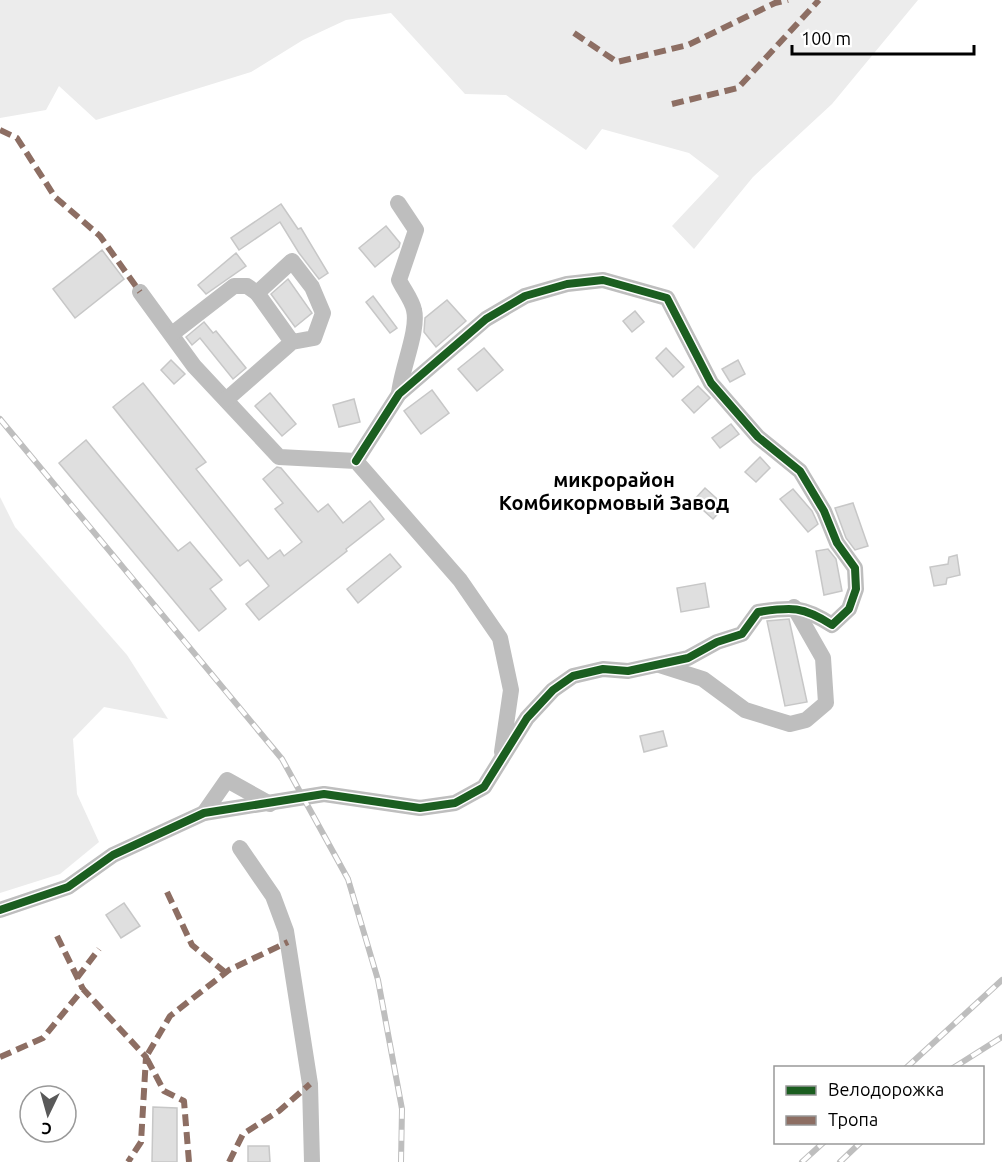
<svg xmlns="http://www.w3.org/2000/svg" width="1002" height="1162" font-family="Ubuntu,sans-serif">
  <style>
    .green { fill: #ececec }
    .building { fill: #dfdfdf; stroke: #c7c7c7; stroke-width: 1.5 }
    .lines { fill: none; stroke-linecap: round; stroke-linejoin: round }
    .minor { stroke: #bebebe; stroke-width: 16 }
    .rail-casing { stroke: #bebebe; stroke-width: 6 }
    .rail { stroke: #fff; stroke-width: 4; stroke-dasharray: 11; stroke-linecap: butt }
    .quiet { stroke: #8d6e63; stroke-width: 6; stroke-dasharray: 12 6; stroke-linecap: butt }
    .cycleway-casing { stroke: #fff; stroke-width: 11 }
    .cycleway { stroke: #1b5e20; stroke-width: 8 }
    .labels { text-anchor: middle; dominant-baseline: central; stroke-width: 4.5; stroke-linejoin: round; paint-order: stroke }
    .neighbourhood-label { font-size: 20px; font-weight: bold; fill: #000; stroke: #fff }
  </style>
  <rect width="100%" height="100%" fill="#fff"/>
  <g class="green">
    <path d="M0,0H918L832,104L753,177L694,249L672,226L719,176L689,153L602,129L586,150L506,95L465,94L391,13L346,20L303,40L251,72L96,120L59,86L46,110L0,118Z"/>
    <path d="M0,497L15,527L127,655L168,719L104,707L73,739L77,794L99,842L60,874L0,893Z"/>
  </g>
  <g class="building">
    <path d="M281,204L298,229L301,228L328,273L319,279L299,253L280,222L239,250L231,238Z"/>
    <path d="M386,226L400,243L399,247L375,267L359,248Z"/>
    <path d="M102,250L124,279L75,318L53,289Z"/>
    <path d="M236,253L246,266L206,294L198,285Z"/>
    <path d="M288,279L312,313L295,327L271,294Z"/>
    <path d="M373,296L397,328L390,333L366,302Z"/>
    <path d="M447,300L466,321L436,347L424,332L425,318Z"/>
    <path d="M635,311L644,322L632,332L623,321Z"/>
    <path d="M204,322L213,333L216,331L246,368L233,379L200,338L192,345L186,337Z"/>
    <path d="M484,348L503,370L477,391L458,369Z"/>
    <path d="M666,348L684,367L673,377L656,358Z"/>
    <path d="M171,360L185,374L174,384L161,370Z"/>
    <path d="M738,360L745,374L730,382L722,369Z"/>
    <path d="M143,383L206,462L196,469L268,559L280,550L284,556L302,542L275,509L283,503L263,479L277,467L281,468L318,512L328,504L343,523L370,501L384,519L346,549L347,551L259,620L246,604L269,586L248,560L240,566L113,407Z"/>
    <path d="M698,386L710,398L694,413L682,400Z"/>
    <path d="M432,390L449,413L421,434L404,411Z"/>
    <path d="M270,393L296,424L282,436L255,406Z"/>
    <path d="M354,399L360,422L339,427L333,405Z"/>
    <path d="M731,424L739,434L720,448L712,438Z"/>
    <path d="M86,440L178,551L190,542L222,580L210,589L226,609L199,631L59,463Z"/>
    <path d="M760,457L770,468L756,482L745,472Z"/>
    <path d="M705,488L725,506L713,519L693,501Z"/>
    <path d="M793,489L812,511L818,524L808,532L780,499Z"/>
    <path d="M853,503L868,546L855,550L846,538L835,508Z"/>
    <path d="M828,549L836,559L842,591L824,595L816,551Z"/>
    <path d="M390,554L401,567L358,603L347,589Z"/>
    <path d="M957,555L960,575L947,578L946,584L934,586L930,567L948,564L949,557Z"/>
    <path d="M705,583L709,607L681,612L677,588Z"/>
    <path d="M789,619L807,702L785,706L767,621Z"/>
    <path d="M663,731L667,746L644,752L640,736Z"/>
    <path d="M124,903L140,926L121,938L106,915Z"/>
    <path d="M153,1107L177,1108V1162H152Z"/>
    <path d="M248,1146H269L270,1162H248Z"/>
  </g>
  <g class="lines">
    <g class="minor">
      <path d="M398,203L416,230L399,280C403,289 412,300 414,310C419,330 401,370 399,394"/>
      <path d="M140,292L194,366L279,457L356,461L460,580L500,638L511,690L502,752"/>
      <path d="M172,334L234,286H247L257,293"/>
      <path d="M227,399L292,342L314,338L323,313L312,287L292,261L257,293L292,342"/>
      <path d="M659,665L703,679L745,710L790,724L806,720L826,703L823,658L794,607"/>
      <path d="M204,813L227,780L270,804"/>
      <path d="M240,848L273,896L286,931L310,1084L312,1162"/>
      <path d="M0,910L68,887L113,855L204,813L324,794L420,808L455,803L484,787L527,718L553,690L573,676L603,669L628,671L688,658L717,642L742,634L758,612C791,607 803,606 832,625L849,609L856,589L855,568L837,543L824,511L800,471L758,437L711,383L667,298L603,280L567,284L525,296L486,319L399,394L356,461"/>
    </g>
    <g class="rail-casing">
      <g id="rail">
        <path d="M0,419L282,759L348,879L378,980L402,1109L401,1162"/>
        <path d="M906,1068L1002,980"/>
        <path d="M953,1068L1002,1037"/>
        <path d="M802,1162L824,1142"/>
        <path d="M840,1162L861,1142"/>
      </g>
    </g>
    <use href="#rail" class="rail"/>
    <g class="quiet">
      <path d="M574,33L617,62L688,45L775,3L788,0"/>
      <path d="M672,104L738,88L819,0"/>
      <path d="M0,130L17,138L55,197L100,236L140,292"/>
      <path d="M167,892L192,945L226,973"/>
      <path d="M57,936L83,989"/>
      <path d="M77,978L99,949"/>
      <path d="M0,1057L43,1038L83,989L146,1057L141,1142L128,1162"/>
      <path d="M189,1162L184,1101L164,1091L146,1057L170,1016L229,970L288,942"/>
      <path d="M229,1162L243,1134L279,1111L310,1084"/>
    </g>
    <g class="cycleway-casing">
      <path id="cycleway" d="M0,910L68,887L113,855L204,813L324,794L420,808L455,803L484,787L527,718L553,690L573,676L603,669L628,671L688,658L717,642L742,634L758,612C791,607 803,606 832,625L849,609L856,589L855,568L837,543L824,511L800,471L758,437L711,383L667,298L603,280L567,284L525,296L486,319L399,394L356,461"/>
    </g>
    <use href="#cycleway" class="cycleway"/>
  </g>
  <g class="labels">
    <g class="neighbourhood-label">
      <text x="614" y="479">микрорайон<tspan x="614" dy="23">Комбикормовый Завод</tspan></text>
    </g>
  </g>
  <rect x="774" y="1066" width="210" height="78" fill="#ffffff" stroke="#999999" stroke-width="1.5"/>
  <rect x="786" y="1086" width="30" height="9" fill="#1b5e20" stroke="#999999" stroke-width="1.5"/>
  <text x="828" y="1096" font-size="18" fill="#000000">Велодорожка</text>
  <rect x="786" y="1116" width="30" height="9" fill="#8d6e63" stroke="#999999" stroke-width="1.5"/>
  <text x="828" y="1126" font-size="18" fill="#000000">Тропа</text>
  <g transform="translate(48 1114) rotate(185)"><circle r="28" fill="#ffffff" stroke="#999999" stroke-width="1.5"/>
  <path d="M0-4.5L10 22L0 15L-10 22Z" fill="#595959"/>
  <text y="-9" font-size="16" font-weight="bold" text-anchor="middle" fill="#000000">С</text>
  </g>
  <path d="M792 45v9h182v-9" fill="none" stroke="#000000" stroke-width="3"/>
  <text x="801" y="45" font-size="18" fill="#000000" stroke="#ffffff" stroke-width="4.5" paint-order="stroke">100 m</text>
</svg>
